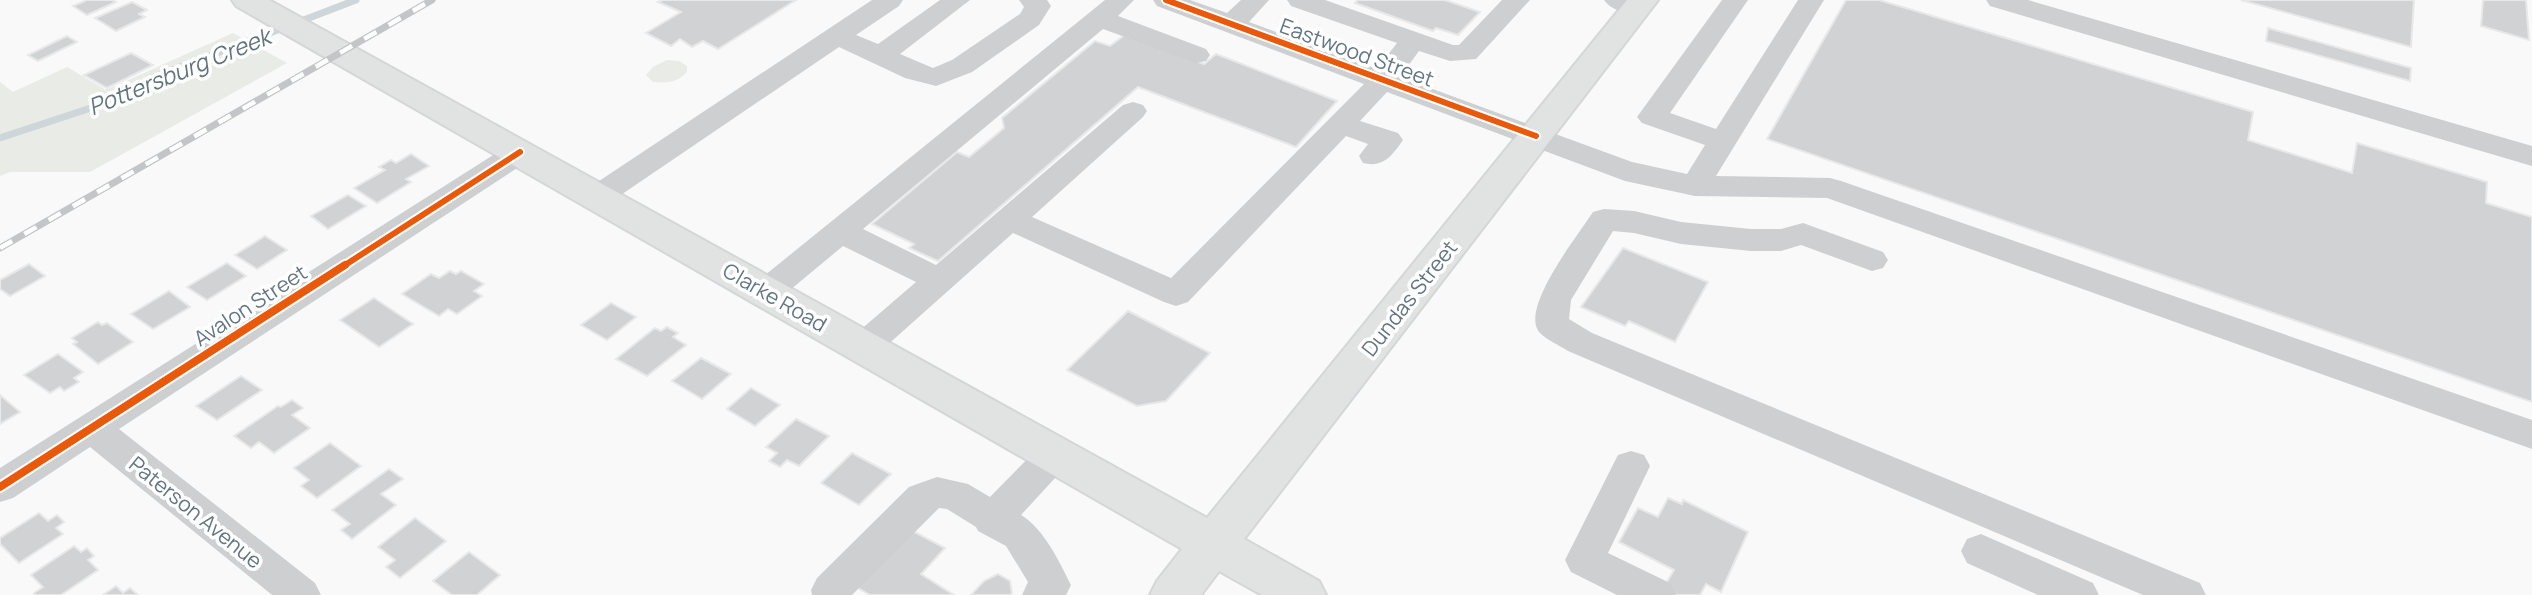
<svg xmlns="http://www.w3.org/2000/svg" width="2532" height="595" font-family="Manrope,sans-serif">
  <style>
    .green { fill: #e8ebe6 }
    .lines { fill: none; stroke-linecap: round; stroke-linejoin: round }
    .stream { stroke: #ced6d9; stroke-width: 7 }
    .building { fill: #d0d2d3; stroke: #e8e8e8; stroke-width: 2 }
    .major-casing { stroke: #d5d6d7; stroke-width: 4 }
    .minor { fill: #cecfd0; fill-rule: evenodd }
    .major { fill: #e1e2e2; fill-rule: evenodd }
    .rail-casing { stroke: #c3c5c6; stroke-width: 7 }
    .rail { stroke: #fff; stroke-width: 4.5; stroke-dasharray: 14; stroke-linecap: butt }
    .cycleway-far1-casing { stroke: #fff; stroke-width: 10 }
    .cycleway-casing { stroke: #fff; stroke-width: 12 }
    .cycleway-far1 { stroke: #e8590c; stroke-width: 6 }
    .cycleway { stroke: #e8590c; stroke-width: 8 }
    .labels { text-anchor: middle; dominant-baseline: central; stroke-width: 7; stroke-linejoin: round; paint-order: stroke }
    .street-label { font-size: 21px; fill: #657683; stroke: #fff }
    .water-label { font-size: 23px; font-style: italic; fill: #60757c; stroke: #fff }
  </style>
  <rect width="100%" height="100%" fill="#f9f9f9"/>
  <g class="green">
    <path d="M233,33L287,63L90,172H10L0,176V82L13,92L67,67L106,90Z"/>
    <path d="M667,60L679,61L687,66V72C677,83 667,83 653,82L646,75L653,67Z"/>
  </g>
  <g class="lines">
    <path class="stream" d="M0,138L112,101L154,77L356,0"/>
  </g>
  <g class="building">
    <path d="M87,0H112L116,2L87,15L73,6Z"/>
    <path d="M663,0H796L718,49L703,41L692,47L680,39L671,46L646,33L681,12L658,2Z"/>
    <path d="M1358,0H1445L1480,12L1458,35L1436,28L1433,31L1355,3Z"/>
    <path d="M1846,0H1879L2253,112L2248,140L2352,173L2357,143L2487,182L2486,203L2532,217V402L1767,139Z"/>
    <path d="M2241,0H2414L2411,47Z"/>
    <path d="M2483,0H2526L2529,40L2481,26Z"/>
    <path d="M132,2L147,10L139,14L145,17L116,31L95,18Z"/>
    <path d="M2268,28L2411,68L2410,81L2266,41Z"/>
    <path d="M1126,34L1204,64L1216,54L1337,101L1296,147L1138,87L938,261L909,248L914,244L872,224L957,152L969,157L1004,128L1002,118L1095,41L1110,46Z"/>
    <path d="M67,36L77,42L38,61L28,55Z"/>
    <path d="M131,53L153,65L107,88L84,75Z"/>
    <path d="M411,154L429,166L406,179L411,182L377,203L354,188L385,170L379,167L391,160L396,163Z"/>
    <path d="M348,195L366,206L328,229L311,216Z"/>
    <path d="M265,236L287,250L257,269L235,255Z"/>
    <path d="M1623,248L1708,282L1675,342L1629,321L1625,326L1581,307Z"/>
    <path d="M227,263L246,276L207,300L187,287Z"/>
    <path d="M29,264L45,276L10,296L0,289V280Z"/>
    <path d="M450,271L456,274L461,271L484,284L474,291L482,296L457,314L448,309L439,316L402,294L431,274L439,278Z"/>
    <path d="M169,291L190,307L153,329L131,314Z"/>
    <path d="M374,298L413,324L379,347L340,320Z"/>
    <path d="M611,303L636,317L607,340L581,325Z"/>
    <path d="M1128,311L1210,353L1166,401L1137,406L1067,370Z"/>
    <path d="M98,322L102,325L107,323L133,342L98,364L73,344L77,342L72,338Z"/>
    <path d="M667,327L678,333L673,337L686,345L647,376L616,359L655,328L661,331Z"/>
    <path d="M58,354L83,372L74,378L79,382L64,391L60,387L50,393L24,375Z"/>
    <path d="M701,358L731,374L702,399L672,381Z"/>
    <path d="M241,376L262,390L217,420L196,406Z"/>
    <path d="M751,388L780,405L755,426L727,409Z"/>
    <path d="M0,395L20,412L0,424Z"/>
    <path d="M292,400L303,408L292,415L310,428L274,453L259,442L251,448L234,436L278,406L281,407Z"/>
    <path d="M796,419L829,436L799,466L787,460L780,467L769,461L777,453L766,447Z"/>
    <path d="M330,443L361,466L317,498L301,486L309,480L294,468Z"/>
    <path d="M852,453L891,474L859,505L821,483Z"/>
    <path d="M389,469L403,479L381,494L396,505L352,539L341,530L350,524L332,510Z"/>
    <path d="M1668,498L1682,504L1683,500L1748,532L1721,592L1706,584L1700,595H1663L1660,594L1674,570L1619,542L1638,508L1658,517Z"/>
    <path d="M39,513L48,521L57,515L64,522L56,528L63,534L19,563L0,544V538Z"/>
    <path d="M415,518L446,541L400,578L386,567L395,560L378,547Z"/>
    <path d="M907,528L945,548L921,574L954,595H870L851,584Z"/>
    <path d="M74,546L81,552L87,548L94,556L88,560L98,570L61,595H35L34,593L43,587L31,575Z"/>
    <path d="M469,552L500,575L477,595H452L433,581Z"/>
    <path d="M998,574L1010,581L1012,593L1010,595H971L984,581Z"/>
    <path d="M116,586L123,593L130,588L138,595H103Z"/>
  </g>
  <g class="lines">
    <g class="major-casing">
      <path id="major" d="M232,0H269L1207,518L1627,0H1658L1244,539L1319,581L1326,595H1262L1219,571L1201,595H1150L1157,581L1182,549L236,6Z"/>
    </g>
    <g class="minor">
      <path d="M872,0H903L899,6L856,35L878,44L940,0H970L900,54L933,68L952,60L1020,14L1024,7L1019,0H1047L1051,6L1039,25L972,72L936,86L905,78L839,47L609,203L598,206L587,203L583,196L587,189Z"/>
      <path d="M1105,0H1134L1118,16L1206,49L1210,55L1206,61L1196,63L1103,29L863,229L936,265L1123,105L1133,102L1143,105L1147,111L1143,117L1032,217L1171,278L1364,84L1157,6L1153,0H1190L1227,13L1241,0H1269L1249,22L1377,69L1397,43L1291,6L1287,0H1325L1453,45H1459L1502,0H1530L1476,59L1450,61L1419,51L1400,77L1632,162L1687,174L1705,145L1642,123L1637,117L1722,0H1748L1670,113L1716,129L1798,0H1824L1716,176L1830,178L1841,181L2532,420V449L1827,198L1695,196L1625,181L1387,92L1360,121L1398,133L1403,140C1392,156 1383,168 1363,163L1359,156L1368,144L1346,136L1188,302L1176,306L1164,302L1013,233L875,356L863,360L851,356L846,347L851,338L916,282L843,246L778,300L766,304L754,300L749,292L754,284Z"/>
      <path d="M1604,0H1642L1650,7L1646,13C1633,16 1612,12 1604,0Z"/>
      <path d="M1986,0H2028L2532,146V166L1990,6Z"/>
      <path d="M520,142L531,145L535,152L531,159L119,429L315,583L321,595H272L90,447L13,498L0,502V468L509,145Z"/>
      <path d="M1604,209L1634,211L1681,222L1751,229H1781L1803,223L1883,252L1888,260L1883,268L1872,271L1801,245L1781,251H1751L1681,244L1634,233L1613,231L1571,300L1569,319L1592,333L2200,583L2206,595H2143L1568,351C1559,345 1547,340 1540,333C1518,310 1579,234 1593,212Z"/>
      <path d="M1054,440L1067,445L1072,455L1067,465L1021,515C1044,529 1059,561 1071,585L1066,595H1022L1028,582L1006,546L978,531L976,527L947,509L939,508L852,595H812L811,590L817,578L909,487L937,477L968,484L990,497L1041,445Z"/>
      <path d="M1631,451L1644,455L1650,466L1608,553L1670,583L1676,595H1617L1571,572L1565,560L1618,455Z"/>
      <path d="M1981,534L2093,583L2099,595H2038L1967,563L1961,551L1967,539Z"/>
    </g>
    <use href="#major" class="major"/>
    <g class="rail-casing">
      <path id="rail" d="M0,248L432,0"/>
    </g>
    <use href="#rail" class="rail"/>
    <g class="cycleway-far1-casing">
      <g id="cycleway-far1">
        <path d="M1166,0L1536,136"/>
        <path d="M342,267L520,152"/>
      </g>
    </g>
    <g class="cycleway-casing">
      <path id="cycleway" d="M0,487L345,265"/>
    </g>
    <use href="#cycleway-far1" class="cycleway-far1"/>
    <use href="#cycleway" class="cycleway"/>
  </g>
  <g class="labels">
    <g class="street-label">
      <text transform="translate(1357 52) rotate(20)">Eastwood Street</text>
      <text transform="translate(775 297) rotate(30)">Clarke Road</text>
      <text transform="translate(1409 298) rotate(-52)">Dundas Street</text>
      <text transform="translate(250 305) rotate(-33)">Avalon Street</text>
      <text transform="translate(196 512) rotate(39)">Paterson Avenue</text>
    </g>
    <g class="water-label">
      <text transform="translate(179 71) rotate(-22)">Pottersburg Creek</text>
    </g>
  </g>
</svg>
